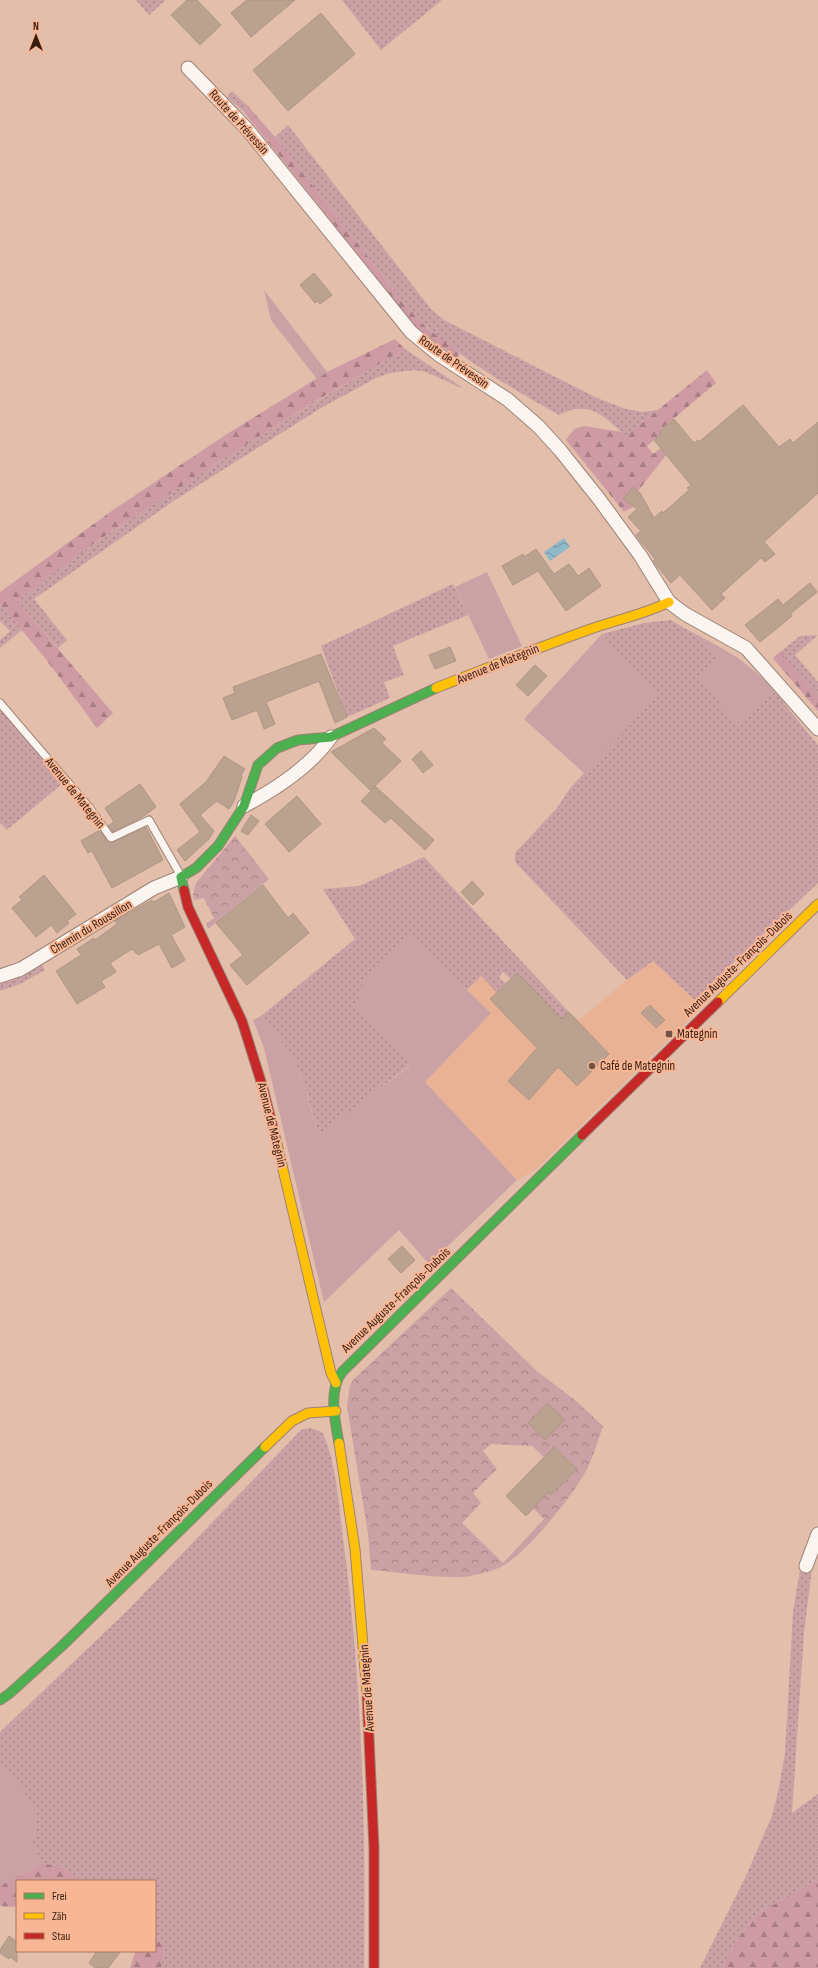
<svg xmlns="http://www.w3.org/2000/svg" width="818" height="1968" font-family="'Sofia Sans Condensed',sans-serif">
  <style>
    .built { fill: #eab295 }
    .grass { fill: url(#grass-dots) }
    .forest { fill: url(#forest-firs) }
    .park { fill: url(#park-crowns); fill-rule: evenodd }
    .garden { fill: #caa2a5 }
    .water { fill: url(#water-waves) }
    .building { fill: #bba290; stroke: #ae9683 }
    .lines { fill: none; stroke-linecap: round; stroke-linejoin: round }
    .lane-casing { stroke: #9e8375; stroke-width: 9 }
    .street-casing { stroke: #9e8375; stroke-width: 15 }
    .fast-casing { stroke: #9e8375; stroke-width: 11 }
    .slow-casing { stroke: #9e8375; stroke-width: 11 }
    .jam-casing { stroke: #9e8375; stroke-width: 11 }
    .lane { stroke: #fbf5f2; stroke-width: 7 }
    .street { stroke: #fbf5f2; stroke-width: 13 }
    .fast { stroke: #4caf50; stroke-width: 9 }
    .slow { stroke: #ffc107; stroke-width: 9 }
    .jam { stroke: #c62828; stroke-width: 9 }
    .poi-dot { fill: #725546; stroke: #f8b695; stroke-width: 1.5 }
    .labels { text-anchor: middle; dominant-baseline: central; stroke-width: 4; stroke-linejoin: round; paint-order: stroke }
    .street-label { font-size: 13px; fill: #361d10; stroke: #f8b695 }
    .poi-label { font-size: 13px; fill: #361d10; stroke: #f8b695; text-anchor: start }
  </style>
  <defs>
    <pattern id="grass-dots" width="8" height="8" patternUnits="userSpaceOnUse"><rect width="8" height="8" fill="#caa2a5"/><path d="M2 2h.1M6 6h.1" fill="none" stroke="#a58385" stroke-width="1.8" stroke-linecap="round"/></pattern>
    <pattern id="forest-firs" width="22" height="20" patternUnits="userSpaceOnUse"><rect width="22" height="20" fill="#ce9ba4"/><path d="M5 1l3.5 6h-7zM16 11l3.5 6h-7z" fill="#a87e84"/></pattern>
    <pattern id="park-crowns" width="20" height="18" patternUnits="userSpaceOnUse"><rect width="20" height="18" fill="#caa2a5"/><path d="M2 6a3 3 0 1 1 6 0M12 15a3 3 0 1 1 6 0" fill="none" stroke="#a58385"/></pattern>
    <pattern id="water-waves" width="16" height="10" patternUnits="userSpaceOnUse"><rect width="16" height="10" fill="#8fb8c9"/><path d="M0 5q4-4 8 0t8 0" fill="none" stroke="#7695a2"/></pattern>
  </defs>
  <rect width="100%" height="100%" fill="#e2beab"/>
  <path class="built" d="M653,961L702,1007L535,1170L517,1180L425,1082L491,1013L467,990L481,976L506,984L517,973L562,1019L569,1012L578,1021L627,980Z"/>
  <g class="grass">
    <path d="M136,0H166L149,15Z"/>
    <path d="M342,0H442L381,50Z"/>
    <path d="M232,91L248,106L244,112L227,97Z"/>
    <path d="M288,125L431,309L444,320L597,398L626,409L642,412L658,410L626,436C604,416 589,399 559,415C507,385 447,352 407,307L275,137Z"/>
    <path d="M405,349L464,389L426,372L414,370L390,373L376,378L321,408L175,500L34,599L67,640L58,648L17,601C43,581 69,560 97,542C197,474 300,410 405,349Z"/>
    <path d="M453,584L468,615L393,646L404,675L384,682L390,698L347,717L321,646Z"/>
    <path d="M0,604L22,630L0,648V640L10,631L0,621Z"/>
    <path d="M671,620L686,629L718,656L736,724L774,691L818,745V883L712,983L714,986L697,1002L653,961L627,980L515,862V853L557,808L570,788L657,696L602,634L644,623Z"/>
    <path d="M818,635L795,655L818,682V711L773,658L800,636Z"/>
    <path d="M0,708L63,783L7,830L0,823Z"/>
    <path d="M424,857L569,1012L562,1019L517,973L511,979L503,972L499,977L506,984L497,993L481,976L467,990L409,937L357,1006L410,1065L319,1135C311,1115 309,1094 301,1075C293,1053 275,1034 261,1016L355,939L323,889L359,886Z"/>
    <path d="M42,965L45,970L20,984L0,991V983C15,980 29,974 42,965Z"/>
    <path d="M310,1428L322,1432C336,1459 339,1507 343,1538C362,1680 366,1825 364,1968H161L164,1950L155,1932V1881H82L65,1868L42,1863L31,1843L35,1835L20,1787L0,1766V1732L127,1611L301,1430Z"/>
    <path d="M801,1564L812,1568L804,1633L792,1813L818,1794V1879L757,1914L738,1938L723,1968H700L745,1878L772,1816L778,1792L785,1753L793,1612Z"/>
  </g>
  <g class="forest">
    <path d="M248,106L275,137L407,307L427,328L460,353L457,358L418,329L403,311L244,112Z"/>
    <path d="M395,339L405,349L321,398L220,461L96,542L17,601L113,713L97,728L45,658L0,604V592L113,510L227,434L327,372Z"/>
    <path d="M707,370L716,383L659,431L661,434L647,446L653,454L665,445L667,454L638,491L633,487L624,499L633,507L624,512L566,440L574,429L585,426L621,432L626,436Z"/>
    <path d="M780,652L818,697V711L773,658Z"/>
    <path d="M42,1863L65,1868L82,1881H17V1907L0,1906V1884H3Z"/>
    <path d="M818,1879V1968H723L738,1938L757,1914Z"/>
    <path d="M155,1932L164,1950L161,1968H130L135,1953L132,1951H155Z"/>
  </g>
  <g class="park">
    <path d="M235,836L269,879L208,929L206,924L214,918L204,898L194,900L193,894L196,883Z"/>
    <path d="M451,1288L538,1372L575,1400L603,1426C598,1440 594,1455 587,1469C575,1493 531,1547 509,1562C498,1570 484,1573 471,1576C445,1580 399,1572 371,1570L368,1534L347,1406L350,1385L354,1379ZM491,1444L532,1446L544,1457L576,1469L551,1495L549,1492L533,1508L544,1519L503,1563L462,1523L481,1503L473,1493L497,1469L483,1451Z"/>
  </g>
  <g class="garden">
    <path d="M264,290L327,372L317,379L271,320Z"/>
    <path d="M487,572L522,646L489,659L455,587Z"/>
    <path d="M686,629C720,647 750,661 774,691L736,724L698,676L717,656Z"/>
    <path d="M602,634L657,696L585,774L524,719Z"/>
    <path d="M410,936L491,1013L425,1082L517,1180L429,1264L399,1230L324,1302L264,1048L253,1020L261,1016C275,1034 293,1053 301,1075C309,1094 310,1116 319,1134L410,1066L357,1006C360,975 385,954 410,936Z"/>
    <path d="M0,1766C21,1788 49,1810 31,1843L42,1863L3,1884H0Z"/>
  </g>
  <path class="water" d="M564,538L570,547L550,561L544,552Z"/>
  <g class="building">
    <path d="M187,0H197L221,25L200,45L171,15Z"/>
    <path d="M247,0H295L251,37L231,13Z"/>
    <path d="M321,13L355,54L288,111L253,70Z"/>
    <path d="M314,273L332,295L320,304L318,301L315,303L300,285Z"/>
    <path d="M743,405L779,447L790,439L793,443L818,422V493L764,542L775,554L765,562L761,558L721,594L725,598L712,610L680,575L671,583L653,561L655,559L636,535L641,531L628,517L637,509L623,499L633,487L640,493L654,518L662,511L663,513L689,490L687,488L691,485L654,440L661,434L659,432L674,419L694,443L698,440L699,442Z"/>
    <path d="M536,549L554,574L569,564L578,576L589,568L601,586L566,611L538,571L513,585L502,566L523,554L524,557Z"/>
    <path d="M810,583L817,592L790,614L792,616L760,642L745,625L778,599L783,605Z"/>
    <path d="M450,647L456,661L435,669L429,655Z"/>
    <path d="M321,654L347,717L335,723L319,681L266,702L275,724L264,729L257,710L232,720L223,698L235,693L233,687Z"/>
    <path d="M535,665L547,676L528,696L516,685Z"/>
    <path d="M374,728L386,739L382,743L401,761L375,786L434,840L425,850L391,818L385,823L361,801L375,787L370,790L331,752Z"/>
    <path d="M421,751L433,765L423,773L412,759Z"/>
    <path d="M224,756L245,769L241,775L242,777L234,801L229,809L217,801L200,815L214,831L209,839L185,861L177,850L200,832L180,804L206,782Z"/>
    <path d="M140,784L156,807L141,818L113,832L108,826L114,822L105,808Z"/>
    <path d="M297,796L321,824L289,852L265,824Z"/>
    <path d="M251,815L259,821L248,835L241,831Z"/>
    <path d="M146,827L163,860L112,888L92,851L88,853L81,841L100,830L107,841L111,843Z"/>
    <path d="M44,875L76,914L67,921L69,923L57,933L51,925L36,937L12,908L22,900L19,897Z"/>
    <path d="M472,881L484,894L473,905L461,892Z"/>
    <path d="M263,885L288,918L293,913L309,933L247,985L230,965L243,955L216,923Z"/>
    <path d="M169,893L185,927L171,935L185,960L172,968L159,944L138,955L132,949L110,963L116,972L101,981L105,987L77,1004L56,971L81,955L77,949L94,938L95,940L117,924L115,921L152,900L154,902Z"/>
    <path d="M517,973L562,1019L569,1012L609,1054L577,1086L558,1067L529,1100L508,1081L537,1048L490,999Z"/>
    <path d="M650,1005L665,1020L656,1028L641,1013Z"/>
    <path d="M402,1246L415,1260L401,1273L388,1259Z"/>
    <path d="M547,1403L565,1420L545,1440L528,1423Z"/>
    <path d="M554,1447L577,1469L551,1495L549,1492L526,1516L506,1496Z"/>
    <path d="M9,1936L17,1942V1962L10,1957L9,1959L0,1953V1950Z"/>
    <path d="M97,1951H121L108,1968H95L89,1963Z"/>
  </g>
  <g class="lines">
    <g class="lane-casing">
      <path id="lane" d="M0,703L89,807L111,838L149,820L181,876"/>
    </g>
    <g class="street-casing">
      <g id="street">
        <path d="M188,68L247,129L411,332L439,355L507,399L538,426L560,450L599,499L640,555L669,602L685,614L746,648L818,729"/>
        <path d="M244,806C276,789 310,767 331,737"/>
        <path d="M0,976L21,969L154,888L181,877"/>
        <path d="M806,1566L818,1534"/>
      </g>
    </g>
    <g class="fast-casing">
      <g id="fast">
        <path d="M184,890L181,877L196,868L218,846L244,806L258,765L277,748L298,740L331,737L436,688"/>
        <path d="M339,1443C335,1421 328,1391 342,1372L582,1135"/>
        <path d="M0,1700L9,1694L62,1646L265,1447"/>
      </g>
    </g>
    <g class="slow-casing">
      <g id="slow">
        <path d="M436,688C487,668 537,648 588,630C615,620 643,615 669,602"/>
        <path d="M718,1002L818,904"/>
        <path d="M276,1140L331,1373L336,1383"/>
        <path d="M339,1443L355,1549L367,1694"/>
        <path d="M265,1447L292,1421L308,1413L336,1411"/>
      </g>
    </g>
    <g class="jam-casing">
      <g id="jam">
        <path d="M184,890L188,907L242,1021L263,1088L276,1140"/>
        <path d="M582,1135L718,1002"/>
        <path d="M367,1694L374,1848V1968"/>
      </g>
    </g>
    <use href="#lane" class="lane"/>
    <use href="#street" class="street"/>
    <use href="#fast" class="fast"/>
    <use href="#slow" class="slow"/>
    <use href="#jam" class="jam"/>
  </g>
  <g class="poi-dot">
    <rect x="665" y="1030" width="8" height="8" rx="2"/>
    <circle cx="592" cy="1066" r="4"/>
  </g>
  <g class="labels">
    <g class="street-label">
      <text transform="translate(239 122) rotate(48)">Route de Prévessin</text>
      <text transform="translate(454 362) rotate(35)">Route de Prévessin</text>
      <text transform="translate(498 664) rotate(-22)">Avenue de Mategnin</text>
      <text transform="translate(75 793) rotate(51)">Avenue de Mategnin</text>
      <text transform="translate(91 927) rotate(-31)">Chemin du Roussillon</text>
      <text transform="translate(738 964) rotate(-44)">Avenue Auguste-François-Dubois</text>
      <text transform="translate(272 1125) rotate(76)">Avenue de Mategnin</text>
      <text transform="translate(396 1300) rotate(-44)">Avenue Auguste-François-Dubois</text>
      <text transform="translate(159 1533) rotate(-45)">Avenue Auguste-François-Dubois</text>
      <text transform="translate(367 1688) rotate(-94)">Avenue de Mategnin</text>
    </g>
    <g class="poi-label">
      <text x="677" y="1034">Mategnin</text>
      <text x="600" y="1066">Café de Mategnin</text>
    </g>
  </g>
  <rect x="16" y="1880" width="140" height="72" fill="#f8b695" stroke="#aa7960"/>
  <rect x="24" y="1893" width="20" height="6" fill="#4caf50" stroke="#aa7960"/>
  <text x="52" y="1900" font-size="12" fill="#361d10">Frei</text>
  <rect x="24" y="1913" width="20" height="6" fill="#ffc107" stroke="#aa7960"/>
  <text x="52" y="1920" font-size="12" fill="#361d10">Zäh</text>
  <rect x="24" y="1933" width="20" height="6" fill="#c62828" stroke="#aa7960"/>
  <text x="52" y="1940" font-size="12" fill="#361d10">Stau</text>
  <g transform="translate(36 36)" stroke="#f8b695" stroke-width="3" paint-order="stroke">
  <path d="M0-3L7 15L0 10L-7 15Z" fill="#361d10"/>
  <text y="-6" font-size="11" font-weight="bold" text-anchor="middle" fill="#361d10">N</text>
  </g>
</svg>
